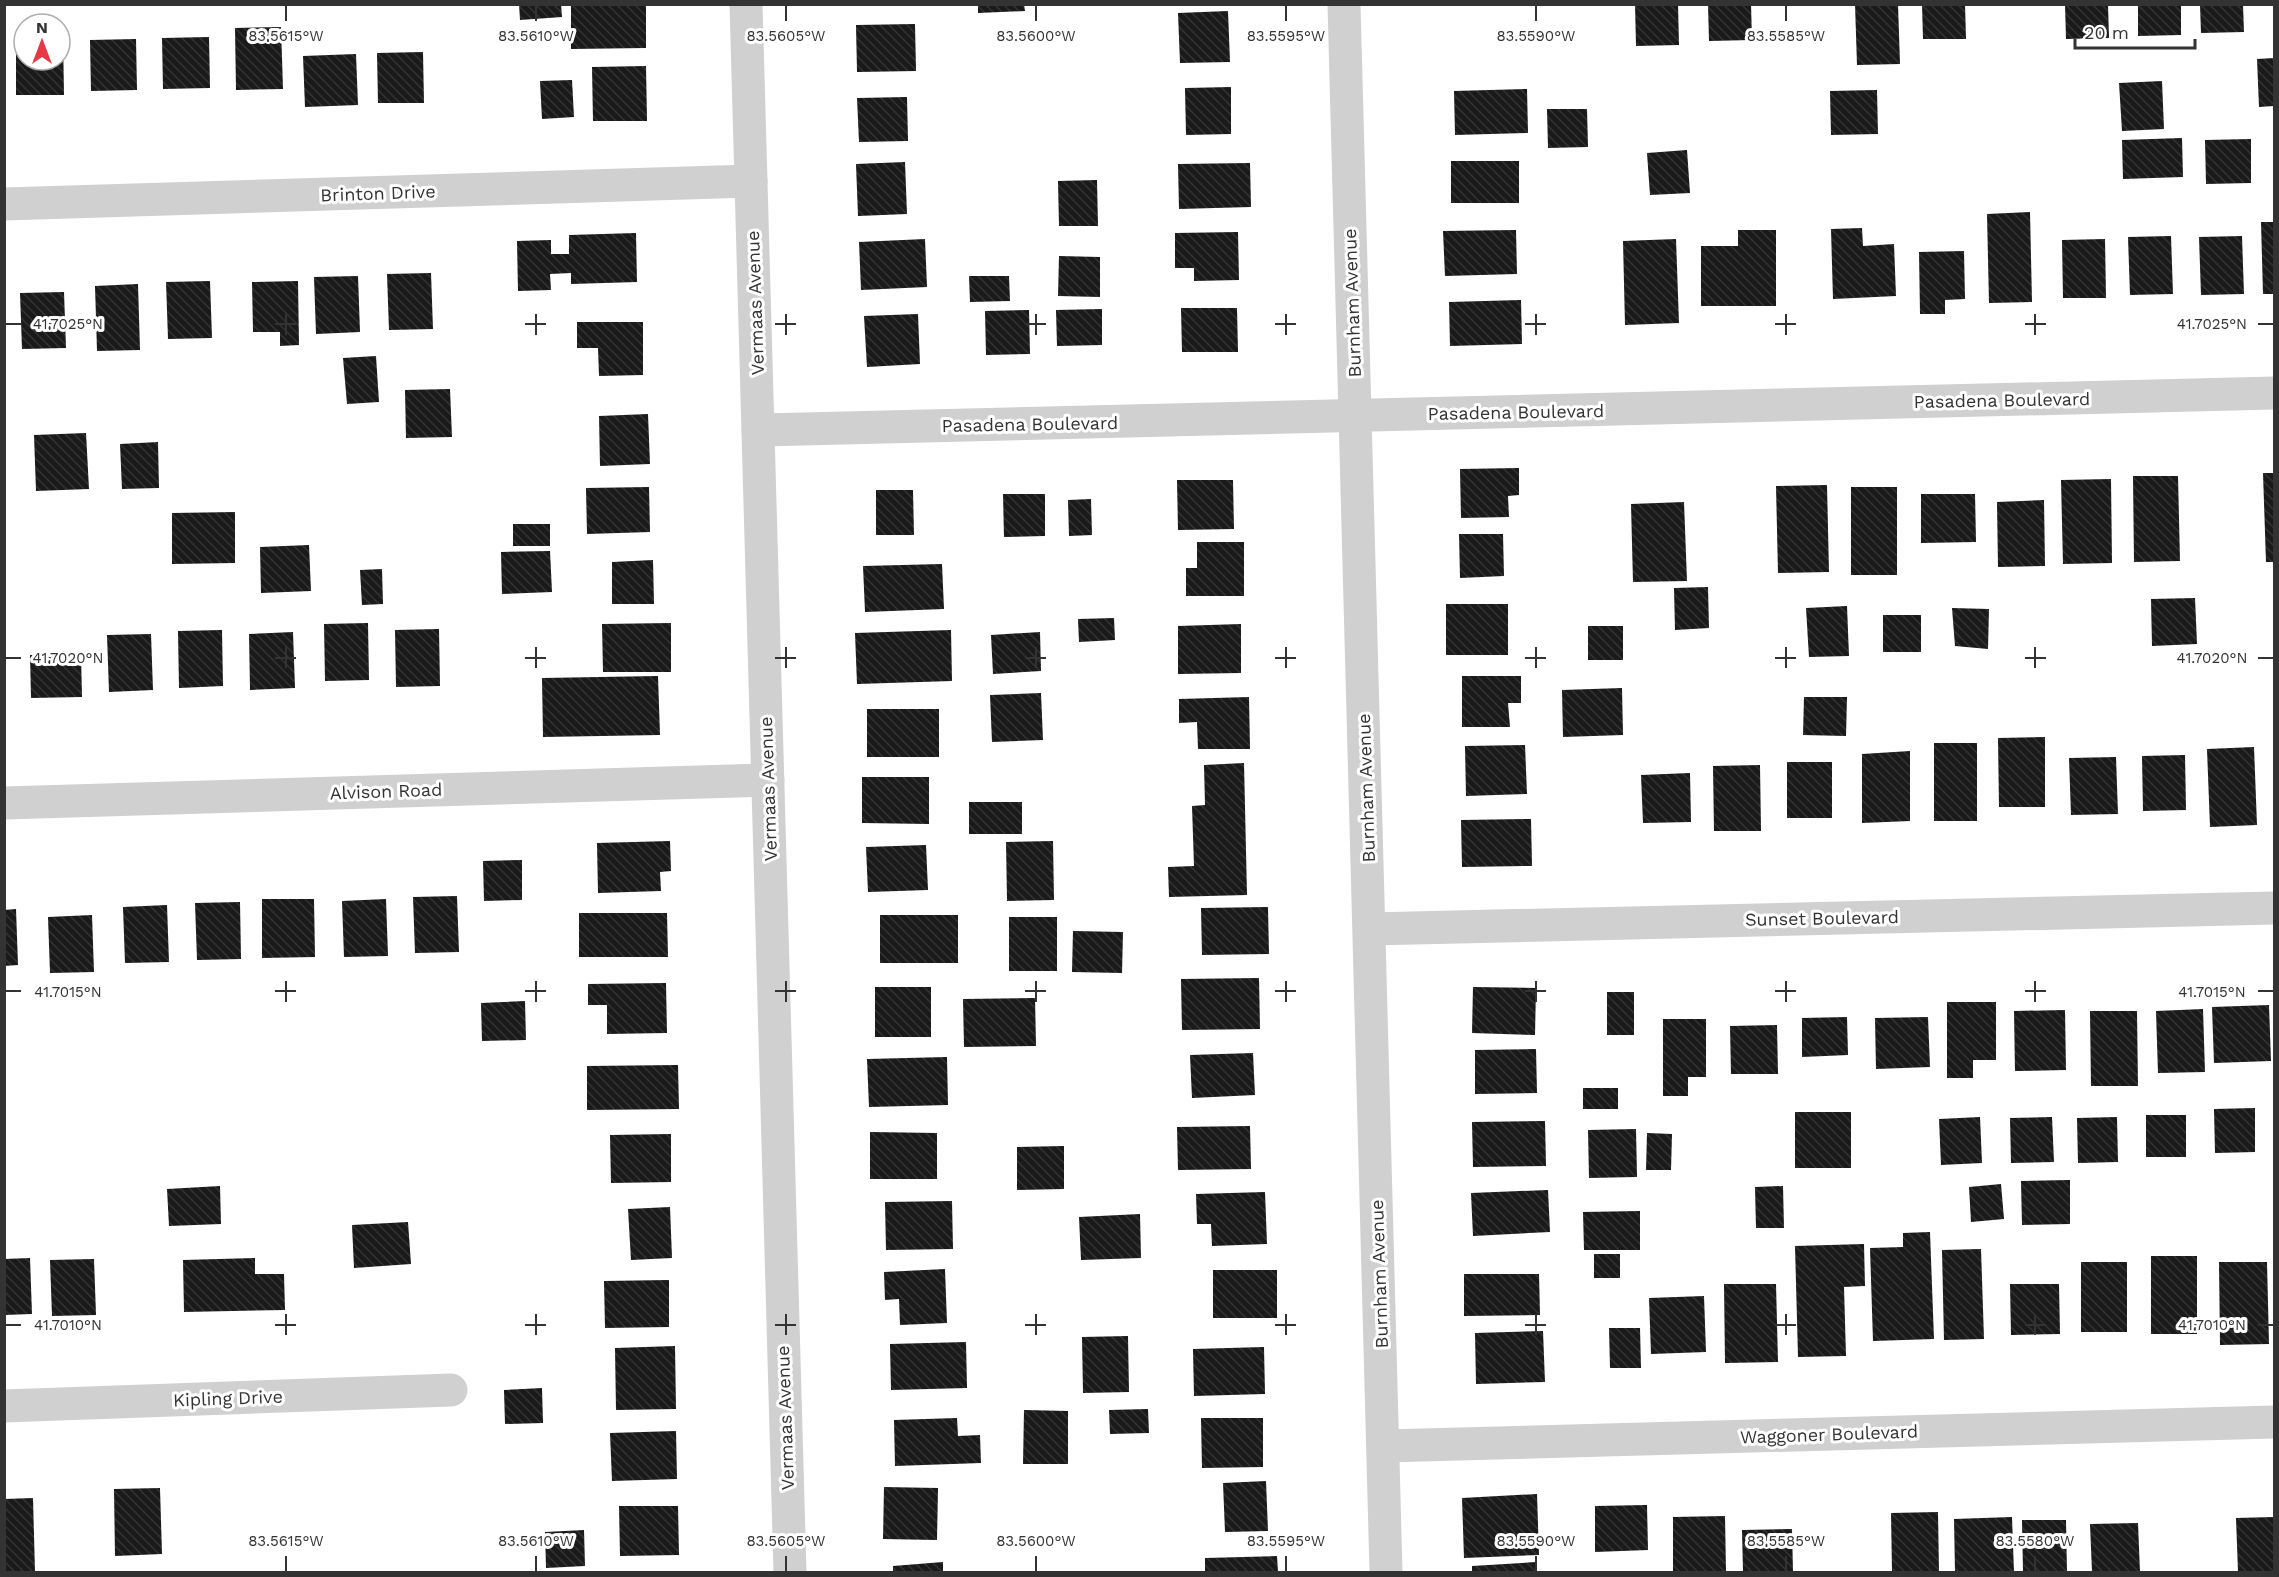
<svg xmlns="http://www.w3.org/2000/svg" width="2279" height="1577" font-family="'Work Sans',sans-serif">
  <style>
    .building { fill: url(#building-back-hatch) }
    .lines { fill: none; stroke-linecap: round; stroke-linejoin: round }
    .street { stroke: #d0d0d0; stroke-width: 33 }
    .ticks { fill: none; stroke: #333; stroke-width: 2 }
    .labels { text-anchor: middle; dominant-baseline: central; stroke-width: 6; stroke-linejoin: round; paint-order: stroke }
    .street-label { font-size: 18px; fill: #333; stroke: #fff }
    .ticks-label { font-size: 15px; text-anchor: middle; fill: #333; stroke: #fff; stroke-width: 6; stroke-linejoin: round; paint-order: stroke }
  </style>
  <defs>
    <pattern id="building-back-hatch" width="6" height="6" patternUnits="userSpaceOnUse" patternTransform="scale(1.5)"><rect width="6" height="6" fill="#1a1a1a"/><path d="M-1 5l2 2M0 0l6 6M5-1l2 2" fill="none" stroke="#333"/></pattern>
  </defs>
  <rect width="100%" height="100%" fill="#fff"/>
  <g class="building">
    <path d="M519,4H561L562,17L520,20Z"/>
    <path d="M646,4V48L571,49V5Z"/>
    <path d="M978,4H1024L1025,11L978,13Z"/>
    <path d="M1635,4H1678L1679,45L1636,46Z"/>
    <path d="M1708,4H1751L1752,40L1709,41Z"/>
    <path d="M1855,4H1898L1900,64L1857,65Z"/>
    <path d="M1922,4H1965L1966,39H1923Z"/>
    <path d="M2065,4H2108L2109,38L2066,39Z"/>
    <path d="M2138,4H2181V35L2138,36Z"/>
    <path d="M2200,5H2243L2244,32L2201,33Z"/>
    <path d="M1228,11L1230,62L1180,63L1178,13Z"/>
    <path d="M915,24L916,71L857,72L856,25Z"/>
    <path d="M281,27L283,89L236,90L235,28Z"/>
    <path d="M60,36H63L64,95H16V37H24V60H60Z"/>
    <path d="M209,37L210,88L163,89L162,38Z"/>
    <path d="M136,39L137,90L91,91L90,40Z"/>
    <path d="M423,52L424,103H378L377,53Z"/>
    <path d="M356,54L358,105L305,107L303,56Z"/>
    <path d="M2274,58V106L2259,107L2257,59Z"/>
    <path d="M646,66L647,121H593L592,67Z"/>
    <path d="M572,80L574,117L542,119L540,81Z"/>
    <path d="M2162,81L2164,129L2122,131L2119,83Z"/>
    <path d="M1231,87V134L1186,135L1185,88Z"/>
    <path d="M1527,89L1528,133L1455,135L1454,91Z"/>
    <path d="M1877,90L1878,134L1831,135L1830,91Z"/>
    <path d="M907,97L908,141L859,142L857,98Z"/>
    <path d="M1547,109H1587L1588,147L1548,148Z"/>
    <path d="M2182,138L2183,177L2123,179L2122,140Z"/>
    <path d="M2251,139V183L2206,184L2205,140Z"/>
    <path d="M1687,150L1690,193L1650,195L1647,153Z"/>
    <rect x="1451" y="161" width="68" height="42"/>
    <path d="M905,162L907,214L858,216L856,164Z"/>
    <path d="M1250,163L1251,207L1179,209L1178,164Z"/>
    <path d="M1097,180L1098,226H1059L1058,181Z"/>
    <path d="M2030,212L2032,302L1989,303L1987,214Z"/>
    <path d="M2261,222H2274V294H2263Z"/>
    <path d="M1862,228L1863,246L1894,244L1896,296L1833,299L1831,229Z"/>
    <path d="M1516,230L1517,274L1445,276L1443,231Z"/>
    <path d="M1738,230H1776V306H1701V246H1738Z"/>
    <path d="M1238,232L1239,280L1194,281V268H1175V233Z"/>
    <path d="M636,233L637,282L571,284V273L550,274L551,290L518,291L517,241L551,240V254H569V235Z"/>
    <path d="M2171,236L2173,294L2130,295L2128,237Z"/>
    <path d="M2242,236L2244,294L2201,295L2199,237Z"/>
    <path d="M925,239L927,287L861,290L859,242Z"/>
    <path d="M1676,239L1679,323L1625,325L1623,241Z"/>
    <path d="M2105,239L2106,298H2063L2062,240Z"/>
    <path d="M1964,251L1965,299L1945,300V314H1920L1919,252Z"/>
    <path d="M1059,256L1100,257V297L1058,296Z"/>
    <path d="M431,273L433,329L389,330L387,274Z"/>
    <path d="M358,276L360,332L316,334L314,277Z"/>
    <path d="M969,276H1009L1010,301L970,302Z"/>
    <path d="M210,281L212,338L168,339L166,282Z"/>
    <path d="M298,281L299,345L280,346V332H253L252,282Z"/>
    <path d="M138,284L140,350L97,351L95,286Z"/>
    <path d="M64,292L66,348L22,349L20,293Z"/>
    <path d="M1521,300L1522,344L1450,346L1449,302Z"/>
    <path d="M1181,308H1237L1238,352H1182Z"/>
    <path d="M1102,309V345L1057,346L1056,310Z"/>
    <path d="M1029,310L1030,354L986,355L985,311Z"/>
    <path d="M918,314L920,364L867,367L864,316Z"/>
    <path d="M577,322H643V375L599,376L598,348H577Z"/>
    <path d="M376,356L379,402L347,404L343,358Z"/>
    <path d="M450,389L452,437L406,438L405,390Z"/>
    <path d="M648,414L650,464L600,466L599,416Z"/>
    <path d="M86,433L89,489L36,491L34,435Z"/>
    <path d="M158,442L159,488L122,489L120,444Z"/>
    <path d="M1519,468V495L1508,496L1509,517L1461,518L1460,469Z"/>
    <path d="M2263,473H2274V562H2266Z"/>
    <path d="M2133,476H2178L2180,561L2134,562Z"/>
    <path d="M2111,479L2112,563L2063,564L2061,480Z"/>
    <path d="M1177,480H1233L1234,529L1178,530Z"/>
    <path d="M1827,485L1829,572L1778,573L1776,486Z"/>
    <path d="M649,487L650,532L587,534L586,488Z"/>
    <rect x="1851" y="487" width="46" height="88"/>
    <path d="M876,490H913L914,535H876Z"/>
    <path d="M1003,494H1045V536L1004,537Z"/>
    <path d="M1921,494H1975L1976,542L1921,543Z"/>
    <path d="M1091,499L1092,535L1069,536L1068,500Z"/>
    <path d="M2044,500L2045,566L1998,567L1997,502Z"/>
    <path d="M1684,502L1687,581L1633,582L1631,504Z"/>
    <path d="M235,512V563L172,564V513Z"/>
    <rect x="513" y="524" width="37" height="22"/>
    <path d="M1459,534H1503L1504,576L1460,578Z"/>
    <path d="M1197,542H1244V596H1186V568H1197Z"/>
    <path d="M309,545L311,591L261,593L260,547Z"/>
    <path d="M550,551L552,592L502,594L501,552Z"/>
    <path d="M653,560L654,604H612V562Z"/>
    <path d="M942,564L944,609L865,612L863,566Z"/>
    <path d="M382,569L383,604L362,605L360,570Z"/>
    <path d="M1708,587L1709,628L1675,630L1674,588Z"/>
    <path d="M2195,598L2197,644L2152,646L2151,599Z"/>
    <rect x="1446" y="604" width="62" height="51"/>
    <path d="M1847,606L1849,656L1809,657L1806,608Z"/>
    <path d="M1952,608L1989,609L1988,649L1955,646Z"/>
    <rect x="1883" y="615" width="38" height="37"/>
    <path d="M1114,618L1115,640L1079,642L1078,619Z"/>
    <path d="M368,623L369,680L325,681L324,624Z"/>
    <path d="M671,623V672H603L602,624Z"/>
    <path d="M1241,624V673L1178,674V626Z"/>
    <rect x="1588" y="626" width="35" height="34"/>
    <path d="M439,629L440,686L396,687L395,630Z"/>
    <path d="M222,630L223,686L179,688L178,631Z"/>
    <path d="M951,630L952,681L857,684L855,633Z"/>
    <path d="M293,632L295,688L250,690L249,634Z"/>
    <path d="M1040,632L1041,671L993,674L991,635Z"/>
    <path d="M151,634L153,690L109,692L107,635Z"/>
    <path d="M81,654L82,697L31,698L30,655Z"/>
    <path d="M658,676L660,735L543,737L542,678Z"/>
    <path d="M1462,676H1521V703H1508L1510,727H1462Z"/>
    <path d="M1622,688L1623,735L1563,737L1562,690Z"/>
    <path d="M1041,693L1043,740L992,742L990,695Z"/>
    <path d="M1249,697L1250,749H1198L1197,722L1179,723V699Z"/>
    <path d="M1804,697H1847L1846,736L1803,735Z"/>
    <rect x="867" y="709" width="72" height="48"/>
    <path d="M2045,737V807H1999L1998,738Z"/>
    <rect x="1934" y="743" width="43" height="78"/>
    <path d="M1525,745L1527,794L1466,796L1465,746Z"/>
    <path d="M2254,747L2257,825L2210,827L2207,749Z"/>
    <path d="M1910,751V821L1862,823V754Z"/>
    <path d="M2185,755L2186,810L2143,811L2142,756Z"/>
    <path d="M2116,757L2118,814L2071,815L2069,758Z"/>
    <rect x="1787" y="762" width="45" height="56"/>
    <path d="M1244,763L1247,895L1169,897L1168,867L1194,866L1192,806L1205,805L1204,765Z"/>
    <path d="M1760,765L1761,831H1714L1713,766Z"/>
    <path d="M1690,773L1691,822L1643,823L1641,775Z"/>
    <path d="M862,777H929V824L862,823Z"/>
    <rect x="969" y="802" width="53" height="32"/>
    <path d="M1531,819L1532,866L1462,867L1461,820Z"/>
    <path d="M670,841L671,871L660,872L661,891L598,893L597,843Z"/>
    <path d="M1053,841L1054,900L1007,901L1006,842Z"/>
    <path d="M926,845L928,890L868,892L866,847Z"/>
    <path d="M522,860V900L484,901L483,861Z"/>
    <path d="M457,896L459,952L415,953L413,897Z"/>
    <path d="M262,899H314L315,957L262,958Z"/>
    <path d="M386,899L388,956L344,957L342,901Z"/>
    <path d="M240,902L241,959L197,960L195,903Z"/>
    <path d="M167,905L169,962L125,963L123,907Z"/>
    <path d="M1268,907L1269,954L1202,955L1201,908Z"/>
    <path d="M16,909L18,965L4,966V910Z"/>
    <path d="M579,913H667L668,957H579Z"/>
    <path d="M92,915L94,972L50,973L48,917Z"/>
    <rect x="880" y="915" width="78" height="48"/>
    <rect x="1009" y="917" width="48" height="54"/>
    <path d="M1073,931L1123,932L1122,973L1072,972Z"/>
    <path d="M1259,978L1260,1029L1182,1030L1181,979Z"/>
    <path d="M666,983L667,1033L607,1034V1005H588V984Z"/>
    <rect x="875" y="987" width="56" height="50"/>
    <path d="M1473,987L1536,988L1535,1035L1472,1033Z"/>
    <rect x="1607" y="992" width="27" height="43"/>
    <path d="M1035,998L1036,1046L964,1047L963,999Z"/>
    <path d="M525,1001L526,1040L482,1041L481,1003Z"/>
    <path d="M1947,1002H1996V1060H1973V1078H1947Z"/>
    <path d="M2269,1005L2271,1061L2214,1063L2212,1007Z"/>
    <path d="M2203,1009L2205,1072L2158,1073L2156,1011Z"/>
    <path d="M2065,1010L2066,1070L2015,1071L2014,1011Z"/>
    <path d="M2090,1011H2137L2138,1086H2091Z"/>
    <path d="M1847,1017L1848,1055L1802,1057V1018Z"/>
    <path d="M1928,1017L1930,1067L1876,1069L1875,1018Z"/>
    <path d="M1663,1019H1706V1077H1688V1096H1663Z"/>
    <path d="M1777,1025L1778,1074H1731L1730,1026Z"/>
    <path d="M1536,1049L1537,1093L1475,1094V1050Z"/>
    <path d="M1253,1053L1255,1095L1192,1098L1190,1055Z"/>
    <path d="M947,1057L948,1105L869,1107L867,1059Z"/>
    <path d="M678,1065L679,1109L587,1110V1066Z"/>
    <rect x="1583" y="1088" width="35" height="21"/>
    <path d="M2255,1108V1152L2215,1153L2214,1109Z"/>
    <rect x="1795" y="1112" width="56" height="56"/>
    <rect x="2146" y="1115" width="40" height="42"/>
    <path d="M1980,1117L1982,1163L1941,1165L1939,1119Z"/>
    <path d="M2052,1117L2054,1162L2011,1163L2010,1118Z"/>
    <path d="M2117,1117L2118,1162L2078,1163L2077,1118Z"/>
    <path d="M1545,1121L1546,1166L1473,1167L1472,1122Z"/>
    <path d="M1250,1126L1251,1169L1178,1170L1177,1127Z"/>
    <path d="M1636,1129L1637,1177L1589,1178L1588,1130Z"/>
    <path d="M870,1132L937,1133V1179H870Z"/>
    <path d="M1647,1133L1672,1134L1671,1170H1646Z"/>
    <path d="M671,1134V1182L611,1183L610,1135Z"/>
    <path d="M1064,1146V1189L1017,1190V1147Z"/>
    <path d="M2070,1180V1224L2022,1225L2021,1181Z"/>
    <path d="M2001,1184L2004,1219L1971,1222L1969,1187Z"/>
    <path d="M220,1186L221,1224L169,1226L167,1189Z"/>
    <path d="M1783,1186L1784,1228H1756L1755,1187Z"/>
    <path d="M1548,1190L1550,1232L1473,1236L1471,1193Z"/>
    <path d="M1265,1192L1267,1244L1212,1246L1211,1224H1197L1196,1194Z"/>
    <path d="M952,1201L953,1249L886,1250L885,1202Z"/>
    <path d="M670,1207L672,1258L631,1260L628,1209Z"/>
    <path d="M1640,1211V1250H1584L1583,1212Z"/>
    <path d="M1140,1214L1141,1258L1081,1260L1079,1217Z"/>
    <path d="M408,1222L411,1264L354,1268L352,1225Z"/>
    <path d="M1930,1232L1934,1339L1873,1341L1870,1248L1903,1247V1233Z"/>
    <path d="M1864,1244L1865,1286L1844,1287L1846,1356L1798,1357L1795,1246Z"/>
    <path d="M1981,1249L1984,1339L1944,1340L1942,1250Z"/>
    <rect x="1594" y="1254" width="26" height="24"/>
    <rect x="2151" y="1256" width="46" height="78"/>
    <path d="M30,1258L32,1314L4,1315V1259Z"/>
    <path d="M255,1258V1274H284L285,1310L184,1312L183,1260Z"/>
    <path d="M94,1259L96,1315L52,1316L50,1260Z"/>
    <rect x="2081" y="1262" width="46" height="70"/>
    <path d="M2219,1262H2267L2269,1344L2220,1345Z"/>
    <path d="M945,1269L947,1323L900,1325L899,1299L885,1300L884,1272Z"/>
    <rect x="1213" y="1270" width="64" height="48"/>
    <path d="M1464,1274H1539L1540,1315L1464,1316Z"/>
    <path d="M669,1280V1327L605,1328L604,1281Z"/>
    <path d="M1724,1284H1776L1778,1362L1725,1363Z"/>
    <path d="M2010,1284H2059L2060,1334L2011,1335Z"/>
    <path d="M1704,1296L1706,1352L1651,1354L1649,1298Z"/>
    <path d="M1609,1328H1640L1641,1368H1610Z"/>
    <path d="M1543,1331L1545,1382L1476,1384L1475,1333Z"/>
    <path d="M1128,1336L1129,1392L1083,1393L1082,1337Z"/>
    <path d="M966,1342L967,1388L891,1390L890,1344Z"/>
    <path d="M675,1346L676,1409L616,1410L615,1348Z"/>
    <path d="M1264,1347L1265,1394L1194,1396L1193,1349Z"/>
    <path d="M542,1388L543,1423L505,1424L504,1390Z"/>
    <path d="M1148,1409L1149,1433L1110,1434L1109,1410Z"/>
    <path d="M1024,1410L1068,1411V1464H1023Z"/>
    <path d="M957,1418L958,1436L980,1435L981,1463L895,1466L894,1420Z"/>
    <path d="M1201,1418H1263V1467L1202,1468Z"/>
    <path d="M676,1431L677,1479L612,1481L610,1433Z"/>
    <path d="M1266,1481L1268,1531L1225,1532L1223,1483Z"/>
    <path d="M884,1487L938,1488L937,1540L883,1539Z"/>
    <path d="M160,1488L162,1554L115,1556L114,1489Z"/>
    <path d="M1537,1494L1539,1555L1464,1558L1462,1498Z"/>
    <path d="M33,1498L35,1572H4V1499Z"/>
    <path d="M1647,1505L1648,1550L1595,1552V1506Z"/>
    <path d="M619,1506H678L679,1555L620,1556Z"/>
    <path d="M1938,1512L1939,1572H1892L1891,1513Z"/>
    <path d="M1725,1516L1726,1572H1673V1517Z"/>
    <path d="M2012,1517L2014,1572H1955L1954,1519Z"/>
    <path d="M2274,1517V1572H2238L2236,1518Z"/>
    <path d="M2022,1520H2066L2067,1572H2023Z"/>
    <path d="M2138,1523L2140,1572H2092L2090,1524Z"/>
    <path d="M1792,1529L1793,1572H1743L1742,1530Z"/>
    <path d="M584,1530L585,1566L546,1568L545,1532Z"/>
    <path d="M1277,1556L1278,1572H1205V1558Z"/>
    <path d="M943,1562V1572H893V1566Z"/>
    <path d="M1536,1562V1572H1472V1566Z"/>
  </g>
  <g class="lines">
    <g class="street">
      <path d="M746,4L790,1572"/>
      <path d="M1344,4L1386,1572"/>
      <path d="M4,204L751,181"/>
      <path d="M758,430L2274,393"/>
      <path d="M4,803L768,780"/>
      <path d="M1370,929L2274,908"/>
      <path d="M4,1406L451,1390"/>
      <path d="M1384,1446L2274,1422"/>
    </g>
  </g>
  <path class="ticks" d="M286,6V21M536,6V21M786,6V21M1036,6V21M1286,6V21M1536,6V21M1786,6V21M286,314V335M536,314V335M786,314V335M1036,314V335M1286,314V335M1536,314V335M1786,314V335M2035,314V335M6,324H21M275,324H296M525,324H546M775,324H796M1025,324H1046M1275,324H1296M1525,324H1546M1775,324H1796M2025,324H2046M2258,324H2273M286,647V668M536,647V668M786,647V668M1036,647V668M1286,647V668M1536,647V668M1786,647V668M2035,647V668M6,658H21M275,658H296M525,658H546M775,658H796M1025,658H1046M1275,658H1296M1525,658H1546M1775,658H1796M2025,658H2046M2258,658H2273M286,981V1002M536,981V1002M786,981V1002M1036,981V1002M1286,981V1002M1536,981V1002M1786,981V1002M2035,981V1002M6,991H21M275,991H296M525,991H546M775,991H796M1025,991H1046M1275,991H1296M1525,991H1546M1775,991H1796M2025,991H2046M2258,991H2273M286,1314V1335M536,1314V1335M786,1314V1335M1036,1314V1335M1286,1314V1335M1536,1314V1335M1786,1314V1335M2035,1314V1335M6,1325H21M275,1325H296M525,1325H546M775,1325H796M1025,1325H1046M1275,1325H1296M1525,1325H1546M1775,1325H1796M2025,1325H2046M2258,1325H2273M286,1556V1571M536,1556V1571M786,1556V1571M1036,1556V1571M1286,1556V1571M1536,1556V1571M1786,1556V1571M2035,1556V1571"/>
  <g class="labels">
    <g class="street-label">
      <text transform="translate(378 193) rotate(-2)">Brinton Drive</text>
      <text transform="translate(755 303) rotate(-92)">Vermaas Avenue</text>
      <text transform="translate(1352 303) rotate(-92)">Burnham Avenue</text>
      <text transform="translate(2002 400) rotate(-1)">Pasadena Boulevard</text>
      <text transform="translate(1516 412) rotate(-1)">Pasadena Boulevard</text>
      <text transform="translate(1030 424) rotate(-1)">Pasadena Boulevard</text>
      <text transform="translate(1366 788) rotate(-92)">Burnham Avenue</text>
      <text transform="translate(768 789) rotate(-92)">Vermaas Avenue</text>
      <text transform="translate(386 791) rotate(-2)">Alvison Road</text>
      <text transform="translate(1822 918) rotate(-1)">Sunset Boulevard</text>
      <text transform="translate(1379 1274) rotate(-92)">Burnham Avenue</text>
      <text transform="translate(228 1398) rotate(-2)">Kipling Drive</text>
      <text transform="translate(785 1418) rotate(-92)">Vermaas Avenue</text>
      <text transform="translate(1829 1434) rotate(-2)">Waggoner Boulevard</text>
    </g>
  </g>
  <g class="ticks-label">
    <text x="286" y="41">83.5615°W</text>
    <text x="536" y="41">83.5610°W</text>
    <text x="786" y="41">83.5605°W</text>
    <text x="1036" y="41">83.5600°W</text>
    <text x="1286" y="41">83.5595°W</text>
    <text x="1536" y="41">83.5590°W</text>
    <text x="1786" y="41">83.5585°W</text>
    <text x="68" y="329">41.7025°N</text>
    <text x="2212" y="329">41.7025°N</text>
    <text x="68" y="663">41.7020°N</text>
    <text x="2212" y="663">41.7020°N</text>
    <text x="68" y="997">41.7015°N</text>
    <text x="2212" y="997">41.7015°N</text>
    <text x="68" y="1330">41.7010°N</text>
    <text x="2212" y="1330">41.7010°N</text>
    <text x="286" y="1546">83.5615°W</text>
    <text x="536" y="1546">83.5610°W</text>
    <text x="786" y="1546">83.5605°W</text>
    <text x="1036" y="1546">83.5600°W</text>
    <text x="1286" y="1546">83.5595°W</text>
    <text x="1536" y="1546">83.5590°W</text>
    <text x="1786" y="1546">83.5585°W</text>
    <text x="2035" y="1546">83.5580°W</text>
  </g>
  <rect width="2279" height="1577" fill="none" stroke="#333333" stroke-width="12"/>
  <g transform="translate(42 42)"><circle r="28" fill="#ffffff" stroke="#adadad" stroke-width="1.5"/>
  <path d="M0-4.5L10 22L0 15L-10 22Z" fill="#e63946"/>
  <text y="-9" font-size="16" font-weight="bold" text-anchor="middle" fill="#333333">N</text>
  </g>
  <path d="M2075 39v9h120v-9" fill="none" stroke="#333333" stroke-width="3"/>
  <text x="2084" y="39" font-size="18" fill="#333333" stroke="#ffffff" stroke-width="4.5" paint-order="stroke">20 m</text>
</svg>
